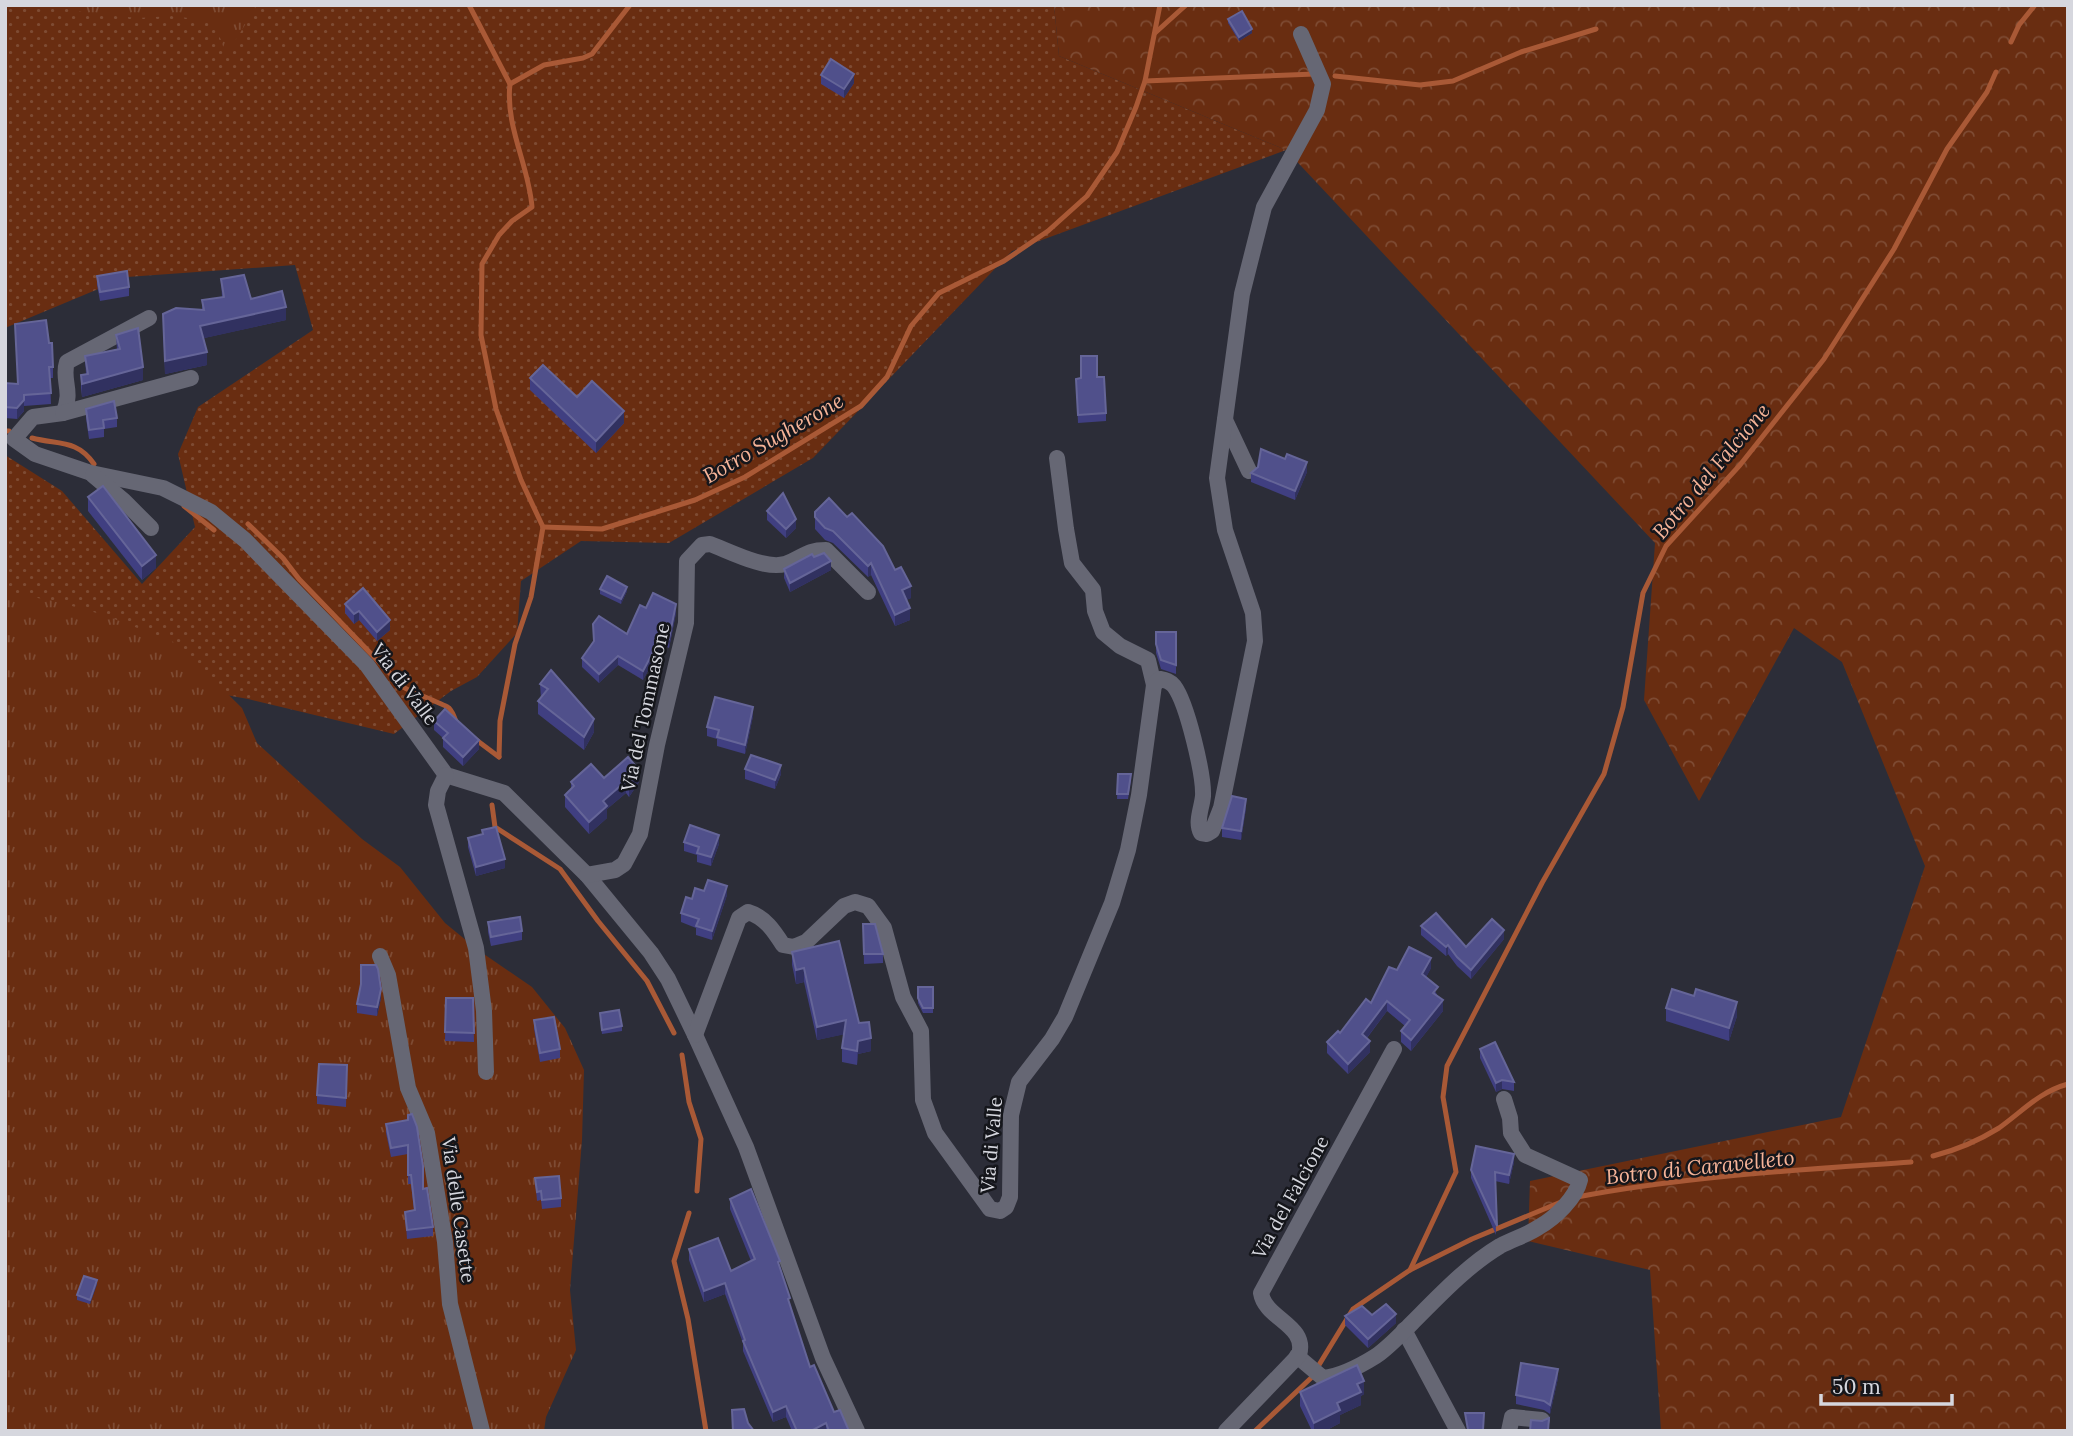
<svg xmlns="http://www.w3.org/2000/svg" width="2073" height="1436" font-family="Lora,serif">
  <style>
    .grass { fill: url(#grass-dots) }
    .forest { fill: url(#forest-crowns) }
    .park { fill: url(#park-tufts) }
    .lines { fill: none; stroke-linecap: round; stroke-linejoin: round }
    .stream { stroke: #a95936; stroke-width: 5 }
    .street { stroke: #666774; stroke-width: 16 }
    .wall { fill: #403f81 }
    .shaded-wall { fill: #313160 }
    .building { fill: #50508b; stroke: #656598; stroke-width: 2 }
    .labels { text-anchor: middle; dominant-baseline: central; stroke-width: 5; stroke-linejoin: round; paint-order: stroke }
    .street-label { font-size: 19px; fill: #d6d7de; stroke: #15161b }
    .water-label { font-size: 21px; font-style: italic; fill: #f7b498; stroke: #15161b }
  </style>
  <defs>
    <pattern id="grass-dots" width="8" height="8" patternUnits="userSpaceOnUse" patternTransform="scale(1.75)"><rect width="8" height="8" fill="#692d11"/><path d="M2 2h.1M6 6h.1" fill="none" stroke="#7e4b33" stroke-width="1.8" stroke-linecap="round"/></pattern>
    <pattern id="forest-crowns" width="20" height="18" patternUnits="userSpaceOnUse" patternTransform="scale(1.75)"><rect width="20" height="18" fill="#692d11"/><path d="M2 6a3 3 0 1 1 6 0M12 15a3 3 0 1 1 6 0" fill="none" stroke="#7e4b33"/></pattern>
    <pattern id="park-tufts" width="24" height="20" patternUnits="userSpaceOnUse" patternTransform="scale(1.75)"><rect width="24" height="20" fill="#692d11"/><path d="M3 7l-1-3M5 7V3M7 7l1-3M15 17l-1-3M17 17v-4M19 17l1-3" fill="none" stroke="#7e4b33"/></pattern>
  </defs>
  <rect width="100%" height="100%" fill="#2c2d38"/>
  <path class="grass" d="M5,5H1054L1059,56L1286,150L1012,251L813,458L669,543L581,541L521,581L517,633L477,677L451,691L394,734L248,699L132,678L5,602V455L62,491L142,584L195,527L178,454L198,407L313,330L295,265L127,277L5,328Z"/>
  <path class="forest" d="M1054,5H2068V1431H1661L1650,1270L1528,1241L1530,1181L1841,1117L1925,866L1842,662L1794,628L1699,801L1644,700L1655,543L1286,150L1059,56Z"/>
  <g class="park">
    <path d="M49,5H257L229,51L223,46L214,21L171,16L139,18L91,14Z"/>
    <path d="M5,592L54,601L104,615L176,643L242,708L257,743L362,839L400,867L445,923L478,950L532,987L565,1028L584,1070L582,1140L570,1290L576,1350L546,1417L544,1431H5Z"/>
  </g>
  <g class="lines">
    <g class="stream">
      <path d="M469,5L510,84C505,126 529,166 532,207L512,221L499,235L482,264L481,335L496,409L521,480L543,527"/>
      <path d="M1155,33L1186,5"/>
      <path d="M2011,42L2019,25L2035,5"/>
      <path d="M1335,76L1420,85L1453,81L1521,52L1596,29"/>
      <path d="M1145,81L1315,74"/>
      <path d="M510,84L544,65L583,58L592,54L630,5"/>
      <path d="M5,431H9"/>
      <path d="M32,438C58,445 77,439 94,464"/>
      <path d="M184,506L214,530"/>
      <path d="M248,524L283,558L299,579L403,687C411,692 446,705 449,708C453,712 455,719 457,724"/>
      <path d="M543,527L602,529L695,500L745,477L861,406L887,377L911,326L939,293L1004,261L1048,231L1087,196L1117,152L1136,107L1145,81L1160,5"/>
      <path d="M475,739L499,757"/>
      <path d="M499,757L500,721L515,644L531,597L543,527"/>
      <path d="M492,805L495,827L560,869L598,921L647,981L674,1033"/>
      <path d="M682,1055L689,1102L701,1139L697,1191"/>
      <path d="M1933,1156C1957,1150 1978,1141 1999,1128C2023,1111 2039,1092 2068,1084"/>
      <path d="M1577,1197C1687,1176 1799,1170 1911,1162"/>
      <path d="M689,1213L674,1261L688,1319L706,1431"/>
      <path d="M1410,1270L1456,1172L1443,1097L1447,1066L1542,883L1604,774L1623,707L1643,593L1666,546L1740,465L1824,359L1894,249L1947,149L1987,92L1996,72"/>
      <path d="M1255,1431L1311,1378L1353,1309L1410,1270L1472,1239L1561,1202"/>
    </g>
    <g class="street">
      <path d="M149,318L67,362C61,380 74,391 63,413L33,417L14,439L35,454L91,473L163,488L211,512L245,540L367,665L446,775L504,793L587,875L651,953L668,979L695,1035L746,1147L823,1358L857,1431"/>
      <path d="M63,413L191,378"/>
      <path d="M1225,420L1249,471"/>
      <path d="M1057,458L1066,529L1072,563L1093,590L1095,611L1103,632L1120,646L1148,660L1154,685"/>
      <path d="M93,475L124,501L151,528"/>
      <path d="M446,775L438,791L436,805L476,948L484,1011L486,1072"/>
      <path d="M587,875L615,870L624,864L640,834L657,745L686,623L687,561L702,545L710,544C729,551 765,570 785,564C803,558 805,550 826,550L868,592"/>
      <path d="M380,956L388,975L408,1088L427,1133L445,1242L450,1304L482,1431"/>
      <path d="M695,1035L739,918L748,912C765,917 774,931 783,945L794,947L806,942L844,906L855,902L868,906L884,928L903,997L921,1031L923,1100L935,1133L990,1209L1000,1211L1006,1207L1010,1197L1011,1115L1019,1082L1052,1039L1065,1017L1112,903L1128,850L1139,795L1154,685L1160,679C1166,680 1170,681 1174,686C1187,703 1204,775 1203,796C1202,808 1195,822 1201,833L1207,834L1212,831L1221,808L1255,641L1253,613L1225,530L1217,478L1242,294L1264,207L1317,110L1323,84L1301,34"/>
      <path d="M1404,1330L1458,1431"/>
      <path d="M1297,1356L1323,1378C1342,1376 1360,1366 1376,1356C1389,1347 1401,1334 1412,1323C1439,1296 1468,1265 1500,1246C1513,1239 1527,1235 1539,1227C1555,1218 1576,1198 1580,1180L1525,1155L1511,1133L1510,1118L1504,1099"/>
      <path d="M1226,1431L1299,1355C1308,1325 1265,1319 1261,1293L1394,1049"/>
      <path d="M1509,1431L1512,1417L1542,1420"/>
    </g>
  </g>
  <g class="wall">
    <path d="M1228,19L1252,33L1239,41L1228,23Z"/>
    <path d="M821,75L854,83L844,98L821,84Z"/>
    <path d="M97,276L129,287V296L100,301L97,285Z"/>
    <path d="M221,279L251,299L286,320L204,338L207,365L165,374L163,327L202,310V300L222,297Z"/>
    <path d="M15,324L53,367V378H50L51,404L24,406V411L17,419L5,418V383L18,384Z"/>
    <path d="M116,335L143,380L82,397L81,388V375L86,374L85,356L117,350Z"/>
    <path d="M1097,377L1106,413V421L1078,423L1076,379Z"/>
    <path d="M530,378L577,397L624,423L596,453L530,390Z"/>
    <path d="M86,409L117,418V427L104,429V437L89,439L86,418Z"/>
    <path d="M1307,472L1295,500L1251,482V473Z"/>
    <path d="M88,497L156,568L142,580L88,511Z"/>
    <path d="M767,511L796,528L786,538L767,520Z"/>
    <path d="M815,512L895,570L911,598L906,600L910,620L895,626L871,575L868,577L833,543L825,540L815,529Z"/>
    <path d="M814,557L831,570L790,592L784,578V569Z"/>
    <path d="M600,589L627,591L621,604L600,594Z"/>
    <path d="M345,604L390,630L377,641L359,620L354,624L345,613Z"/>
    <path d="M646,608L676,613L669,648L662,644L643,680L618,665L599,683L582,667V658L593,642L627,634Z"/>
    <path d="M1156,632H1176V674L1161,669L1156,653Z"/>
    <path d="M551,670L594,732L584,750L538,714V701L541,698L540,684Z"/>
    <path d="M753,716L745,754L717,746V739L707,736V727Z"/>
    <path d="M434,721L479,749L463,766L443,747V738L434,730Z"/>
    <path d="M745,769L781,774L775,789L745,779Z"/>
    <path d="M1118,774L1131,779L1128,799H1117Z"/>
    <path d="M604,778L639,782L629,797L626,793L607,809V818L589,834L565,807V795L571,789V782Z"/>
    <path d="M1246,808L1241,840L1222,837V828Z"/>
    <path d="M482,830L505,868L476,876L468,847V838L482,834Z"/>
    <path d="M684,842L719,844L711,866L697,862V855L684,851Z"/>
    <path d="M704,891L727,895L712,940L696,935V928L681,922V913L692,899Z"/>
    <path d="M488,922L522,931V940L491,946L488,932Z"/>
    <path d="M863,924L883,954V963L864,964Z"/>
    <path d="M1421,926L1466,947L1504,939L1471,979L1457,966L1448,954L1446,956L1421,935Z"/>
    <path d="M792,952L859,1023L871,1051L858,1054L857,1065L842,1062V1048L844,1034L817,1040L804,982L796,984L792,965Z"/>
    <path d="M1431,968L1426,977L1438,996L1443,1011L1411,1051L1401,1042V1031L1405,1026L1387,1011L1367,1038L1370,1052L1348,1074L1327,1053V1042L1340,1033L1371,1003L1397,970Z"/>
    <path d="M918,987H933V1013H923L918,1003Z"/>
    <path d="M381,998L377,1016L357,1013V1004Z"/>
    <path d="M446,998H473L474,1042L445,1041Z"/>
    <path d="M1666,1008L1737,1016L1729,1041L1666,1021Z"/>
    <path d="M600,1013L622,1026V1031L602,1034Z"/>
    <path d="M534,1020L560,1049V1058L540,1062L534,1029Z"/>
    <path d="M1480,1049L1514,1082V1091L1502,1089L1496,1092L1480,1058Z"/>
    <path d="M347,1065L346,1107L317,1104V1095Z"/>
    <path d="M408,1120L423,1189L433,1227V1236L407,1239L405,1212L414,1210L411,1184H408V1154L391,1157L386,1133V1124Z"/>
    <path d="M1514,1162L1509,1184L1495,1181L1496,1235L1471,1178V1170Z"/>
    <path d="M535,1178L561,1198V1207L542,1209L541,1200L537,1201Z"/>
    <path d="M730,1199L780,1269L790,1307L810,1367L834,1412L849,1431H792L786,1417L773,1422L743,1351V1343L725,1294L704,1302L689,1260V1249L731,1271L751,1261L730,1209Z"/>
    <path d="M97,1284L90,1304L77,1300V1295Z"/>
    <path d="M1372,1315L1396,1323L1368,1348L1345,1325V1316Z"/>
    <path d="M1558,1378L1550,1414L1544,1410L1516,1404V1395Z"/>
    <path d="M1300,1392L1364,1394L1361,1396V1405L1340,1415V1423L1325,1431H1312L1300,1406Z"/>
  </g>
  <g class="shaded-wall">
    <path d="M1252,29V33L1239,41V37Z"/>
    <path d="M854,74V83L844,98V89Z"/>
    <path d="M286,307V320L200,339V326Z"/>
    <path d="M207,352V365L165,374V361Z"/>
    <path d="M143,367V380L82,397V384Z"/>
    <path d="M24,400V411L17,419V408Z"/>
    <path d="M624,411V423L596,453V441Z"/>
    <path d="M1307,462V472L1295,500V491Z"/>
    <path d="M796,519V528L786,538V529Z"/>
    <path d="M156,555V568L142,580V566Z"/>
    <path d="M831,561V570L790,592V583Z"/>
    <path d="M871,563V575L868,577V566Z"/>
    <path d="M911,586V598L902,602V590Z"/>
    <path d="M627,587V591L621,604V599Z"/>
    <path d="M676,604V613L669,648V639Z"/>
    <path d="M910,608V620L895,626V615Z"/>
    <path d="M359,611V620L354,624V614Z"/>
    <path d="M390,620V630L377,641V632Z"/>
    <path d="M662,635V644L643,680V671Z"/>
    <path d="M618,656V665L599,683V674Z"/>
    <path d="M753,707V716L745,754V745Z"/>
    <path d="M594,719V732L584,750V737Z"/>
    <path d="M479,740V749L463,766V757Z"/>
    <path d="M781,765V774L775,789V780Z"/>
    <path d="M639,770V782L629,797V785Z"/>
    <path d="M626,781V793L607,809V818L589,834V822L603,801Z"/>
    <path d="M1246,799V808L1241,840V831Z"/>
    <path d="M719,835V844L711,866V857Z"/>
    <path d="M505,859V868L476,876V867Z"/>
    <path d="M727,886V895L712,940V931Z"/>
    <path d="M1504,930V939L1471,979V970Z"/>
    <path d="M1448,945V954L1446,956V947Z"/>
    <path d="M1431,958V968L1422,985V974Z"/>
    <path d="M804,968V982L796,984V970Z"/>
    <path d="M381,989V998L377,1016V1007Z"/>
    <path d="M1443,1000V1011L1411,1051V1040Z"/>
    <path d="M1387,1001V1011L1362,1044V1034Z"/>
    <path d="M1737,1002V1016L1729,1041V1028Z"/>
    <path d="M846,1020V1034L817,1040V1027Z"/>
    <path d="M871,1038V1051L858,1054L857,1065L858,1041Z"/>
    <path d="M1370,1041V1052L1348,1074V1064Z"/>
    <path d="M1502,1080V1089L1496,1092V1083Z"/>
    <path d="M1514,1154V1162L1509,1184V1175Z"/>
    <path d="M97,1280V1284L90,1304V1300Z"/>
    <path d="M725,1283V1294L704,1302V1291Z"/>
    <path d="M1396,1314V1323L1368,1348V1339Z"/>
    <path d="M1558,1369V1378L1550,1414V1405Z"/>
    <path d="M1364,1381V1394L1361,1396V1405L1340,1415V1423L1325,1431H1314V1423L1357,1384Z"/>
    <path d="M786,1406V1417L773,1422V1412Z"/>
    <path d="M826,1423V1431H811Z"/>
  </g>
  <g class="building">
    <path d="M1242,11L1252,29L1239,37L1228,19Z"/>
    <path d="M831,59L854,74L844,89L821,75Z"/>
    <path d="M127,271L129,287L100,292L97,276Z"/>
    <path d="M244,275L251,299L282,291L286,307L200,326L207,352L165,361L163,314L176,308L204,310L202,300L224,297L221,279Z"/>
    <path d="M46,320L49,343H52L53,367H49L51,393L24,395V400L17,408L5,407V383L18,384L15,324Z"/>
    <path d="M138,328L143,367L82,384L81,375L88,374L85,356L120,349L116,335Z"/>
    <path d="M1081,356H1097V377H1104L1106,413L1078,415L1076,379L1081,378Z"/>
    <path d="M543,365L577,397L592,381L624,411L596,441L530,378Z"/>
    <path d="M114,401L117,418L103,420L104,428L89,430L86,409Z"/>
    <path d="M1261,449L1285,459L1287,454L1307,462L1295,491L1251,473L1258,467Z"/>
    <path d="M103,486L156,555L142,566L88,497Z"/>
    <path d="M783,493L796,519L786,529L767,511Z"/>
    <path d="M829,498L847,517L852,513L883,546L895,570L901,567L911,586L902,590L910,608L895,615L871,563L868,566L833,531L825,528L815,517V512Z"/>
    <path d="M824,553L831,561L790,583L784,569L812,554L814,557Z"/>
    <path d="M607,576L627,587L621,599L600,589Z"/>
    <path d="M363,588L390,620L377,632L359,611L354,614L345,604Z"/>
    <path d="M653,593L676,604L669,639L662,635L643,671L618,656L599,674L582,658L594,641L593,624L599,616L627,634L640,605L646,608Z"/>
    <path d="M1156,632H1176V665L1161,660L1156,644Z"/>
    <path d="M551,670L594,719L584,737L538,701L548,689L540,684Z"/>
    <path d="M715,697L753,707L745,745L717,737L719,730L707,727Z"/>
    <path d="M445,709L479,740L463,757L443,738L448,733L434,721Z"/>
    <path d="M751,755L781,765L775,780L745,769Z"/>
    <path d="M628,757L639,770L629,785L626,781L603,801L607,806L589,822L565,795L574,786L571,782L591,764L604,778Z"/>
    <path d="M1118,774H1131L1128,794H1117Z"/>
    <path d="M1232,796L1246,799L1241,831L1222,828Z"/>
    <path d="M690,825L719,835L711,857L697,853L699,847L684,842Z"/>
    <path d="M496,827L505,859L476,867L468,838L483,834L482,830Z"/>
    <path d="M708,880L727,886L712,931L696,926L699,919L681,913L686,897L692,899L695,888L704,891Z"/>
    <path d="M1436,913L1466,947L1492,919L1504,930L1471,970L1457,957L1448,945L1446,947L1421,926Z"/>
    <path d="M520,917L522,931L491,937L488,922Z"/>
    <path d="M863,924H875L883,954H864Z"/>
    <path d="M839,941L859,1023L869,1022L871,1038L858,1041L857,1051L842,1048L846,1020L817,1027L804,968L796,970L792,952Z"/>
    <path d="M1409,947L1431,958L1422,974L1438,987L1433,993L1443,1000L1411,1040L1401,1031L1410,1020L1387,1001L1362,1034L1370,1041L1348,1064L1327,1042L1338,1031L1340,1033L1366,999L1371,1003L1389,967L1397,970Z"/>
    <path d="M361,965H376L378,969L381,989L377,1007L357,1004L361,984Z"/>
    <path d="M918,987H933V1008H923L918,998Z"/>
    <path d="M1672,989L1694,996L1696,989L1737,1002L1729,1028L1666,1008Z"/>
    <path d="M446,998H473L474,1033L445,1032Z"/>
    <path d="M619,1010L622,1026L602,1030L600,1013Z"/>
    <path d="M554,1017L560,1049L540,1053L534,1020Z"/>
    <path d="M1495,1042L1514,1082L1502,1080L1496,1083L1480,1049Z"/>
    <path d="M319,1064L347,1065L346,1098L317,1095Z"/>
    <path d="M412,1114L417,1127L423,1166V1189L427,1188L433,1227L407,1230L405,1212L415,1210L411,1175H408V1145L391,1148L386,1124L408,1120V1115Z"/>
    <path d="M1476,1146L1514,1154L1509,1175L1495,1172L1497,1226L1471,1170Z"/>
    <path d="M559,1176L561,1198L542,1200L541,1191L537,1192L535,1178Z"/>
    <path d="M751,1189L780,1261L778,1262L790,1298L788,1299L810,1367L814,1365L834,1412L840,1410L849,1431H829L826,1423L811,1431H797L786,1406L773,1412L743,1341L745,1340L725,1283L704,1291L689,1249L718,1238L731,1271L755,1259L730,1199Z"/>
    <path d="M84,1276L97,1280L90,1300L77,1295Z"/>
    <path d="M1386,1304L1396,1314L1368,1339L1345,1316L1362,1306L1372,1315Z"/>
    <path d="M1521,1363L1558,1369L1550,1405L1544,1401L1516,1395Z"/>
    <path d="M1357,1365L1364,1381L1357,1384L1361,1392L1337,1403L1340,1410L1314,1423L1300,1392Z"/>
    <path d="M744,1409L748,1423L754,1431H733L732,1410Z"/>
    <path d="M1465,1413H1484L1483,1430H1468Z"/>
    <path d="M1549,1418L1548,1431H1530L1531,1420L1542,1421Z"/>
  </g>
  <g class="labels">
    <g class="street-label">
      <text transform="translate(405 684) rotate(53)">Via di Valle</text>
      <text transform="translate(645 707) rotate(-78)">Via del Tommasone</text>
      <text transform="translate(991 1145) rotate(-85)">Via di Valle</text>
      <text transform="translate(1290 1197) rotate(-61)">Via del Falcione</text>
      <text transform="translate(459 1210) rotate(82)">Via delle Casette</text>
    </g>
    <g class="water-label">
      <text transform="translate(773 438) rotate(-30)">Botro Sugherone</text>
      <text transform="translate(1711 471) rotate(-50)">Botro del Falcione</text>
      <text transform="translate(1700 1167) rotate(-6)">Botro di Caravelleto</text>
    </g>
  </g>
  <rect width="2073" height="1436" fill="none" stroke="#d6d7de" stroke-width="14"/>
  <path d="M1821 1394v10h131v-10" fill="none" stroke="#d6d7de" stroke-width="3.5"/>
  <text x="1832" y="1394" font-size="21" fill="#d6d7de" stroke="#15161b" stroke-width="5" paint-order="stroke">50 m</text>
</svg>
